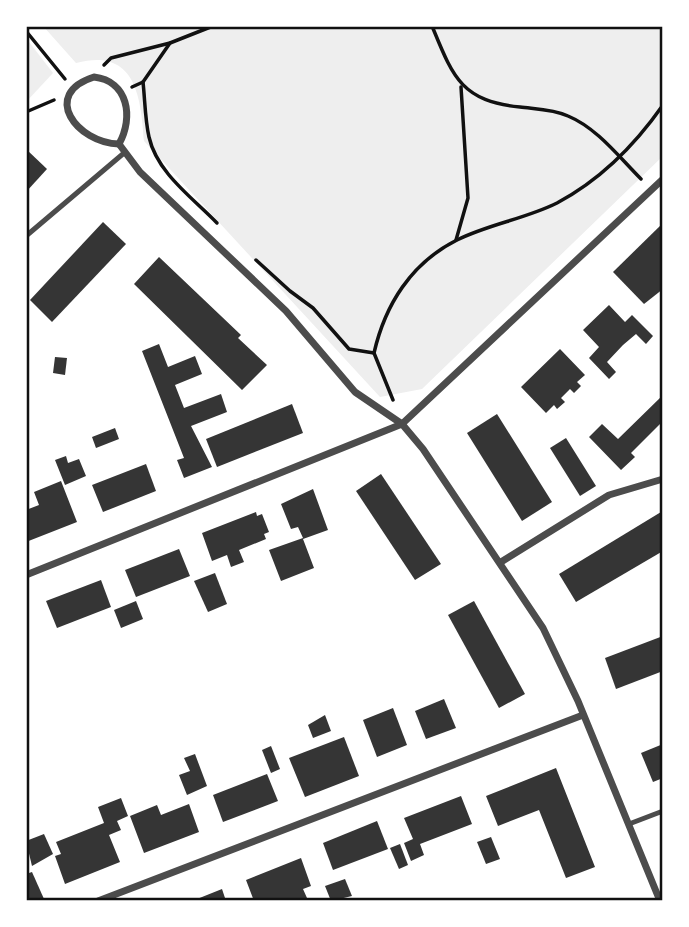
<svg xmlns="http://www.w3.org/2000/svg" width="689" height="927" font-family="Mulish,sans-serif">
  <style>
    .green { fill: #eee }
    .building { fill: #353535 }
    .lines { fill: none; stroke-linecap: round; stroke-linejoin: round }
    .path { stroke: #111; stroke-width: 3.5 }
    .service { stroke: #4c4c4c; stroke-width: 5 }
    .minor { stroke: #4c4c4c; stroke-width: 7 }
    .neatline { fill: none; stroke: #111; stroke-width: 2.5 }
  </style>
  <rect width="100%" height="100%" fill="#fff"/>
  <g class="green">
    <path d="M43,26H663V156L422,389L380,397L144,141C141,96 135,47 76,63Z"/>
    <path d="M26,38L53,73L26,102Z"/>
  </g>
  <g class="building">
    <path d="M26,149L47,169L26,192Z"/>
    <path d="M103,222L126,244L52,322L30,300Z"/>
    <path d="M663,223V289L644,304L613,272Z"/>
    <path d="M159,257L241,335L238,338L267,365L242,390L134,284Z"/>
    <path d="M609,305L625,322L632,315L653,336L646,344L636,334L623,345L607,362L616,372L609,379L589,358L599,347L583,330Z"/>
    <path d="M159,344L168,367L195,356L202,374L175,385L184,408L221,394L227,412L191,426L212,467L184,478L177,460L184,458L142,351Z"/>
    <path d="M560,349L585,375L577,382L581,386L574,393L570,389L561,398L565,402L557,409L554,405L546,413L521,387Z"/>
    <path d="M55,357L67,358L65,375L53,373Z"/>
    <path d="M663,395V421L631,453L635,457L621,470L589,437L602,424L618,439Z"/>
    <path d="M292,404L303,433L217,467L206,439Z"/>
    <path d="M497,414L552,502L522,521L467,433Z"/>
    <path d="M115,428L119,439L96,448L92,437Z"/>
    <path d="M566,438L596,486L580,496L550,448Z"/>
    <path d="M66,456L68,463L79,459L86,476L65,485L55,460Z"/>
    <path d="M146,464L156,491L103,512L92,485Z"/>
    <path d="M381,474L441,564L415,580L356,491Z"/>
    <path d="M61,481L77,522L26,542V510L39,505L34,492Z"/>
    <path d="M313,489L328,530L303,539L314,568L281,581L269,550L303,538L298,527L291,529L281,504Z"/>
    <path d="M256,512L257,516L262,514L269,532L264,534L266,539L239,550L244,562L231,567L227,555L212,561L202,533Z"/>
    <path d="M661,512L663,551L576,602L559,574Z"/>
    <path d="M179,549L190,576L136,597L125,570Z"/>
    <path d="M215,573L227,604L208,612L194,581Z"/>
    <path d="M101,580L111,607L57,628L46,601Z"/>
    <path d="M136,601L143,619L121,628L114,610Z"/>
    <path d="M474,601L525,694L499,708L448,615Z"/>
    <path d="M663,636V671L616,689L605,658Z"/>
    <path d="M444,699L456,728L426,739L415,711Z"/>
    <path d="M393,708L407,745L377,757L363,720Z"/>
    <path d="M325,715L331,731L313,738L308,725Z"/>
    <path d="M344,737L359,776L305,797L289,758Z"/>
    <path d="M663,744V778L653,782L641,753Z"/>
    <path d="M271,746L280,769L271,773L262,750Z"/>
    <path d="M195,754L207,786L187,795L179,775L190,771L184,758Z"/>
    <path d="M556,768L595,867L566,878L539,810L498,826L486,796Z"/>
    <path d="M267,774L278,801L223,822L213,795Z"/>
    <path d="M461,796L472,824L420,844L424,855L411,861L404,843L413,839L404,818Z"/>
    <path d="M121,798L128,816L117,821L121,830L109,835L120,862L65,884L55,856L61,854L56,842L104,823L98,807Z"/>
    <path d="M189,804L199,832L144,853L130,816L157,805L161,815Z"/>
    <path d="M377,821L388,849L333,870L323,843Z"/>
    <path d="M44,834L53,854L32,866L26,841Z"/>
    <path d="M491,837L500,859L486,864L477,842Z"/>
    <path d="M400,844L408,865L399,869L390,848Z"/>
    <path d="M301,858L311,886L303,889L307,898L300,901H254L246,880Z"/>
    <path d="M32,872L44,899L40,901H26V874Z"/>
    <path d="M345,879L352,896L331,901L325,886Z"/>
    <path d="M222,889L226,901H192Z"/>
  </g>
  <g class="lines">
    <g class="path">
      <path d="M432,26C453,77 461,101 520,107C535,109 553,109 568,116C597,128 619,157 641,179"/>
      <path d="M26,31L65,79"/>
      <path d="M104,65L111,58L170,43L213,26"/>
      <path d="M143,82C145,100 145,120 149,137C157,173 193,198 217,223"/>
      <path d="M132,87L143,82L170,43"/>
      <path d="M26,112L54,100"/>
      <path d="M456,240L468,198L461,87"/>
      <path d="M256,260L290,291L313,308L349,349L374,353"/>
      <path d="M393,400L374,353C385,305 411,263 457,240C489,224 525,219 557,203C602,179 635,145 663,105"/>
    </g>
    <g class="service">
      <path d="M26,236L124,153"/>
      <path d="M629,824L663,811"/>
    </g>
    <g class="minor">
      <path d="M94,77C128,81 134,117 119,144C77,143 40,94 94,77Z"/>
      <path d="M119,144L140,172L286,311L355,392L402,424L423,449L543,628L578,701L660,901"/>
      <path d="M501,562L609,495L663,479"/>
      <path d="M26,575L402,424L663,179"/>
      <path d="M98,901L583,715"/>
    </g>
  </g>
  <rect width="689" height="927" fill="none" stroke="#ffffff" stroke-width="56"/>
  <rect x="28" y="28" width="633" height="871" class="neatline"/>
</svg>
